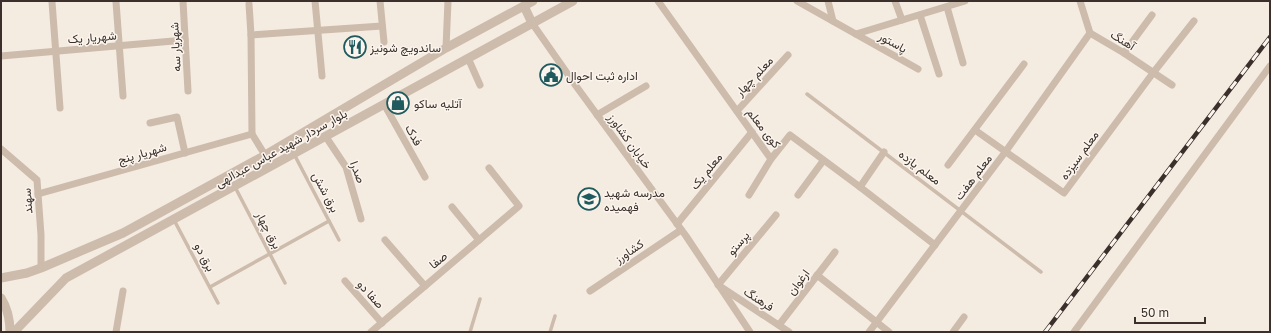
<svg xmlns="http://www.w3.org/2000/svg" width="1271" height="333" font-family="'Golos Text',Vazirmatn,sans-serif">
  <style>
    .lines { fill: none; stroke-linecap: round; stroke-linejoin: round }
    .service { stroke: #cdbbac; stroke-width: 3.5 }
    .minor { stroke: #cdbbac; stroke-width: 7 }
    .tertiary { stroke: #cdbbac; stroke-width: 9 }
    .rail-casing { stroke: #3b302b; stroke-width: 4.5 }
    .rail { stroke: #fbf5ee; stroke-width: 3; stroke-dasharray: 9; stroke-linecap: butt }
    .labels { text-anchor: middle; dominant-baseline: central; stroke-width: 3; stroke-linejoin: round; paint-order: stroke }
    .street-label { font-size: 12px; fill: #3b302b; stroke: #fbf5ee }
    .poi-label { font-size: 12px; fill: #3b302b; stroke: #fbf5ee; text-anchor: start }
  </style>
  <rect width="100%" height="100%" fill="#f4ebe1"/>
  <g class="lines">
    <g class="service">
      <path d="M807,94L1041,272"/>
      <path d="M294,154L339,240"/>
      <path d="M235,187L285,283"/>
      <path d="M174,220L218,303"/>
      <path d="M210,287L329,221"/>
      <path d="M470,332L480,299"/>
      <path d="M550,332L555,316"/>
    </g>
    <g class="minor">
      <path d="M183,1L188,91"/>
      <path d="M315,1L322,76"/>
      <path d="M380,1L384,42"/>
      <path d="M658,1L771,159L790,135L860,187L935,245"/>
      <path d="M797,1L918,69"/>
      <path d="M828,1L833,21"/>
      <path d="M895,1L902,20"/>
      <path d="M1080,1L1090,33L1124,53L1172,85"/>
      <path d="M52,2L60,108"/>
      <path d="M116,2L123,96"/>
      <path d="M249,4L251,35L252,134"/>
      <path d="M947,7L963,63"/>
      <path d="M920,15L939,74"/>
      <path d="M532,23L576,86L686,236L750,332"/>
      <path d="M856,34L965,1"/>
      <path d="M251,35L382,26"/>
      <path d="M446,48L448,1"/>
      <path d="M1124,53L1152,15"/>
      <path d="M1,56L185,40"/>
      <path d="M468,58L480,85"/>
      <path d="M384,104L425,177"/>
      <path d="M737,111L788,55"/>
      <path d="M597,115L646,86"/>
      <path d="M150,123L177,117L185,153"/>
      <path d="M975,130L1064,193L1153,73L1194,21"/>
      <path d="M326,137L346,167L361,219"/>
      <path d="M1,149L37,180L41,235V268"/>
      <path d="M948,165L1024,64"/>
      <path d="M860,187L884,152"/>
      <path d="M38,194L252,134L265,155"/>
      <path d="M749,195L771,159"/>
      <path d="M798,195L823,161"/>
      <path d="M452,207L479,240"/>
      <path d="M776,215L718,285L789,332"/>
      <path d="M677,224L752,132"/>
      <path d="M385,240L425,286"/>
      <path d="M817,275L889,332"/>
      <path d="M345,281L382,323"/>
      <path d="M590,291L681,230"/>
      <path d="M779,325L835,252"/>
      <path d="M116,332L123,291"/>
      <path d="M371,332L519,206L489,168"/>
      <path d="M869,332L1006,151L1090,33"/>
      <path d="M953,332L964,317"/>
      <path d="M1074,332L1270,66"/>
    </g>
    <g class="tertiary">
      <path d="M524,6L532,23"/>
      <path d="M1,278L27,273L41,268L123,233L260,158L446,48L533,1"/>
      <path d="M1,298C8,309 10,320 10,332"/>
      <path d="M14,332L66,278L573,1"/>
    </g>
    <g class="rail-casing">
      <path id="rail" d="M1045,332L1270,37"/>
    </g>
    <use href="#rail" class="rail"/>
  </g>
  <defs>
    <g id="restaurant-ring" transform="scale(1.15)"><circle r="9.5" fill="#fbf5ee" stroke="#1f5a5e" stroke-width="1.5"/><path d="M-5-6h1v4h1v-4h1v4h1v-4h1v5L-1.5 .5V6h-2V.5L-5-1ZM5-6V6H3V1.5H1.5Q1.5-4 5-6Z" fill="#1f5a5e"/></g>
    <g id="civic-ring" transform="scale(1.15)"><circle r="9.5" fill="#fbf5ee" stroke="#1f5a5e" stroke-width="1.5"/><path d="M-.6-6.5H3V-4.5H.6V-3L4-1V1h2V6H-6V1h2V-1L-.6-3ZM-1.2 2.5V6h2.4V2.5Z" fill="#1f5a5e"/></g>
    <g id="shop-ring" transform="scale(1.15)"><circle r="9.5" fill="#fbf5ee" stroke="#1f5a5e" stroke-width="1.5"/><path d="M-5-2.5h2.3a2.7 3.5 0 0 1 5.4 0H5L5.5 6h-11ZM-1.5-2.5h3a1.5 2.3 0 0 0-3 0Z" fill="#1f5a5e"/></g>
    <g id="school-ring" transform="scale(1.15)"><circle r="9.5" fill="#fbf5ee" stroke="#1f5a5e" stroke-width="1.5"/><path d="M0-5L7-2L0 1L-7-2ZM-4 1L0 2.5L4 1V4Q0 6-4 4Z" fill="#1f5a5e"/></g>
  </defs>
  <g fill-rule="evenodd">
    <use href="#restaurant-ring" x="355" y="47"/>
    <use href="#civic-ring" x="551" y="75"/>
    <use href="#shop-ring" x="398" y="103"/>
    <use href="#school-ring" x="589" y="199"/>
  </g>
  <g class="labels">
    <g class="street-label">
      <text transform="translate(92 37) rotate(-5)">شهریار یک</text>
      <text transform="translate(1123 40) rotate(32)">آهنگ</text>
      <text transform="translate(893 42) rotate(29)">پاستور</text>
      <text transform="translate(175 47) rotate(-93)">شهریار سه</text>
      <text transform="translate(754 76) rotate(-47)">معلم چهار</text>
      <text transform="translate(764 128) rotate(52)">کوی معلم</text>
      <text transform="translate(414 135) rotate(61)">فدک</text>
      <text transform="translate(630 141) rotate(54)">خیابان کشاورز</text>
      <text transform="translate(281 148) rotate(-29)">بلوار سردار شهید عباس عبدالهی</text>
      <text transform="translate(142 153) rotate(-16)">شهریار پنج</text>
      <text transform="translate(1079 155) rotate(-54)">معلم سیزده</text>
      <text transform="translate(920 167) rotate(37)">معلم یازده</text>
      <text transform="translate(706 171) rotate(-51)">معلم یک</text>
      <text transform="translate(358 172) rotate(69)">صدرا</text>
      <text transform="translate(973 177) rotate(-53)">معلم هفت</text>
      <text transform="translate(326 192) rotate(62)">برق شش</text>
      <text transform="translate(27 201) rotate(-94)">سهند</text>
      <text transform="translate(269 230) rotate(62)">برق چهار</text>
      <text transform="translate(738 243) rotate(-50)">پرستو</text>
      <text transform="translate(629 251) rotate(-34)">کشاورز</text>
      <text transform="translate(205 257) rotate(62)">برق دو</text>
      <text transform="translate(438 260) rotate(-40)">صفا</text>
      <text transform="translate(798 282) rotate(-53)">ارغوان</text>
      <text transform="translate(371 294) rotate(48)">صفا دو</text>
      <text transform="translate(759 299) rotate(33)">فرهنگ</text>
    </g>
    <g class="poi-label">
      <text x="370" y="47">ساندویچ شونیز</text>
      <text x="566" y="75">اداره ثبت احوال</text>
      <text x="414" y="103">آتلیه ساکو</text>
      <text x="604" y="192">مدرسه شهید<tspan x="604" dy="14">فهمیده</tspan></text>
    </g>
  </g>
  <rect width="1271" height="333" fill="none" stroke="#3b302b" stroke-width="4"/>
  <path d="M1135 317v6h70v-6" fill="none" stroke="#3b302b" stroke-width="2"/>
  <text x="1141" y="317" font-size="12" fill="#3b302b" stroke="#fbf5ee" stroke-width="3" paint-order="stroke">50 m</text>
</svg>
